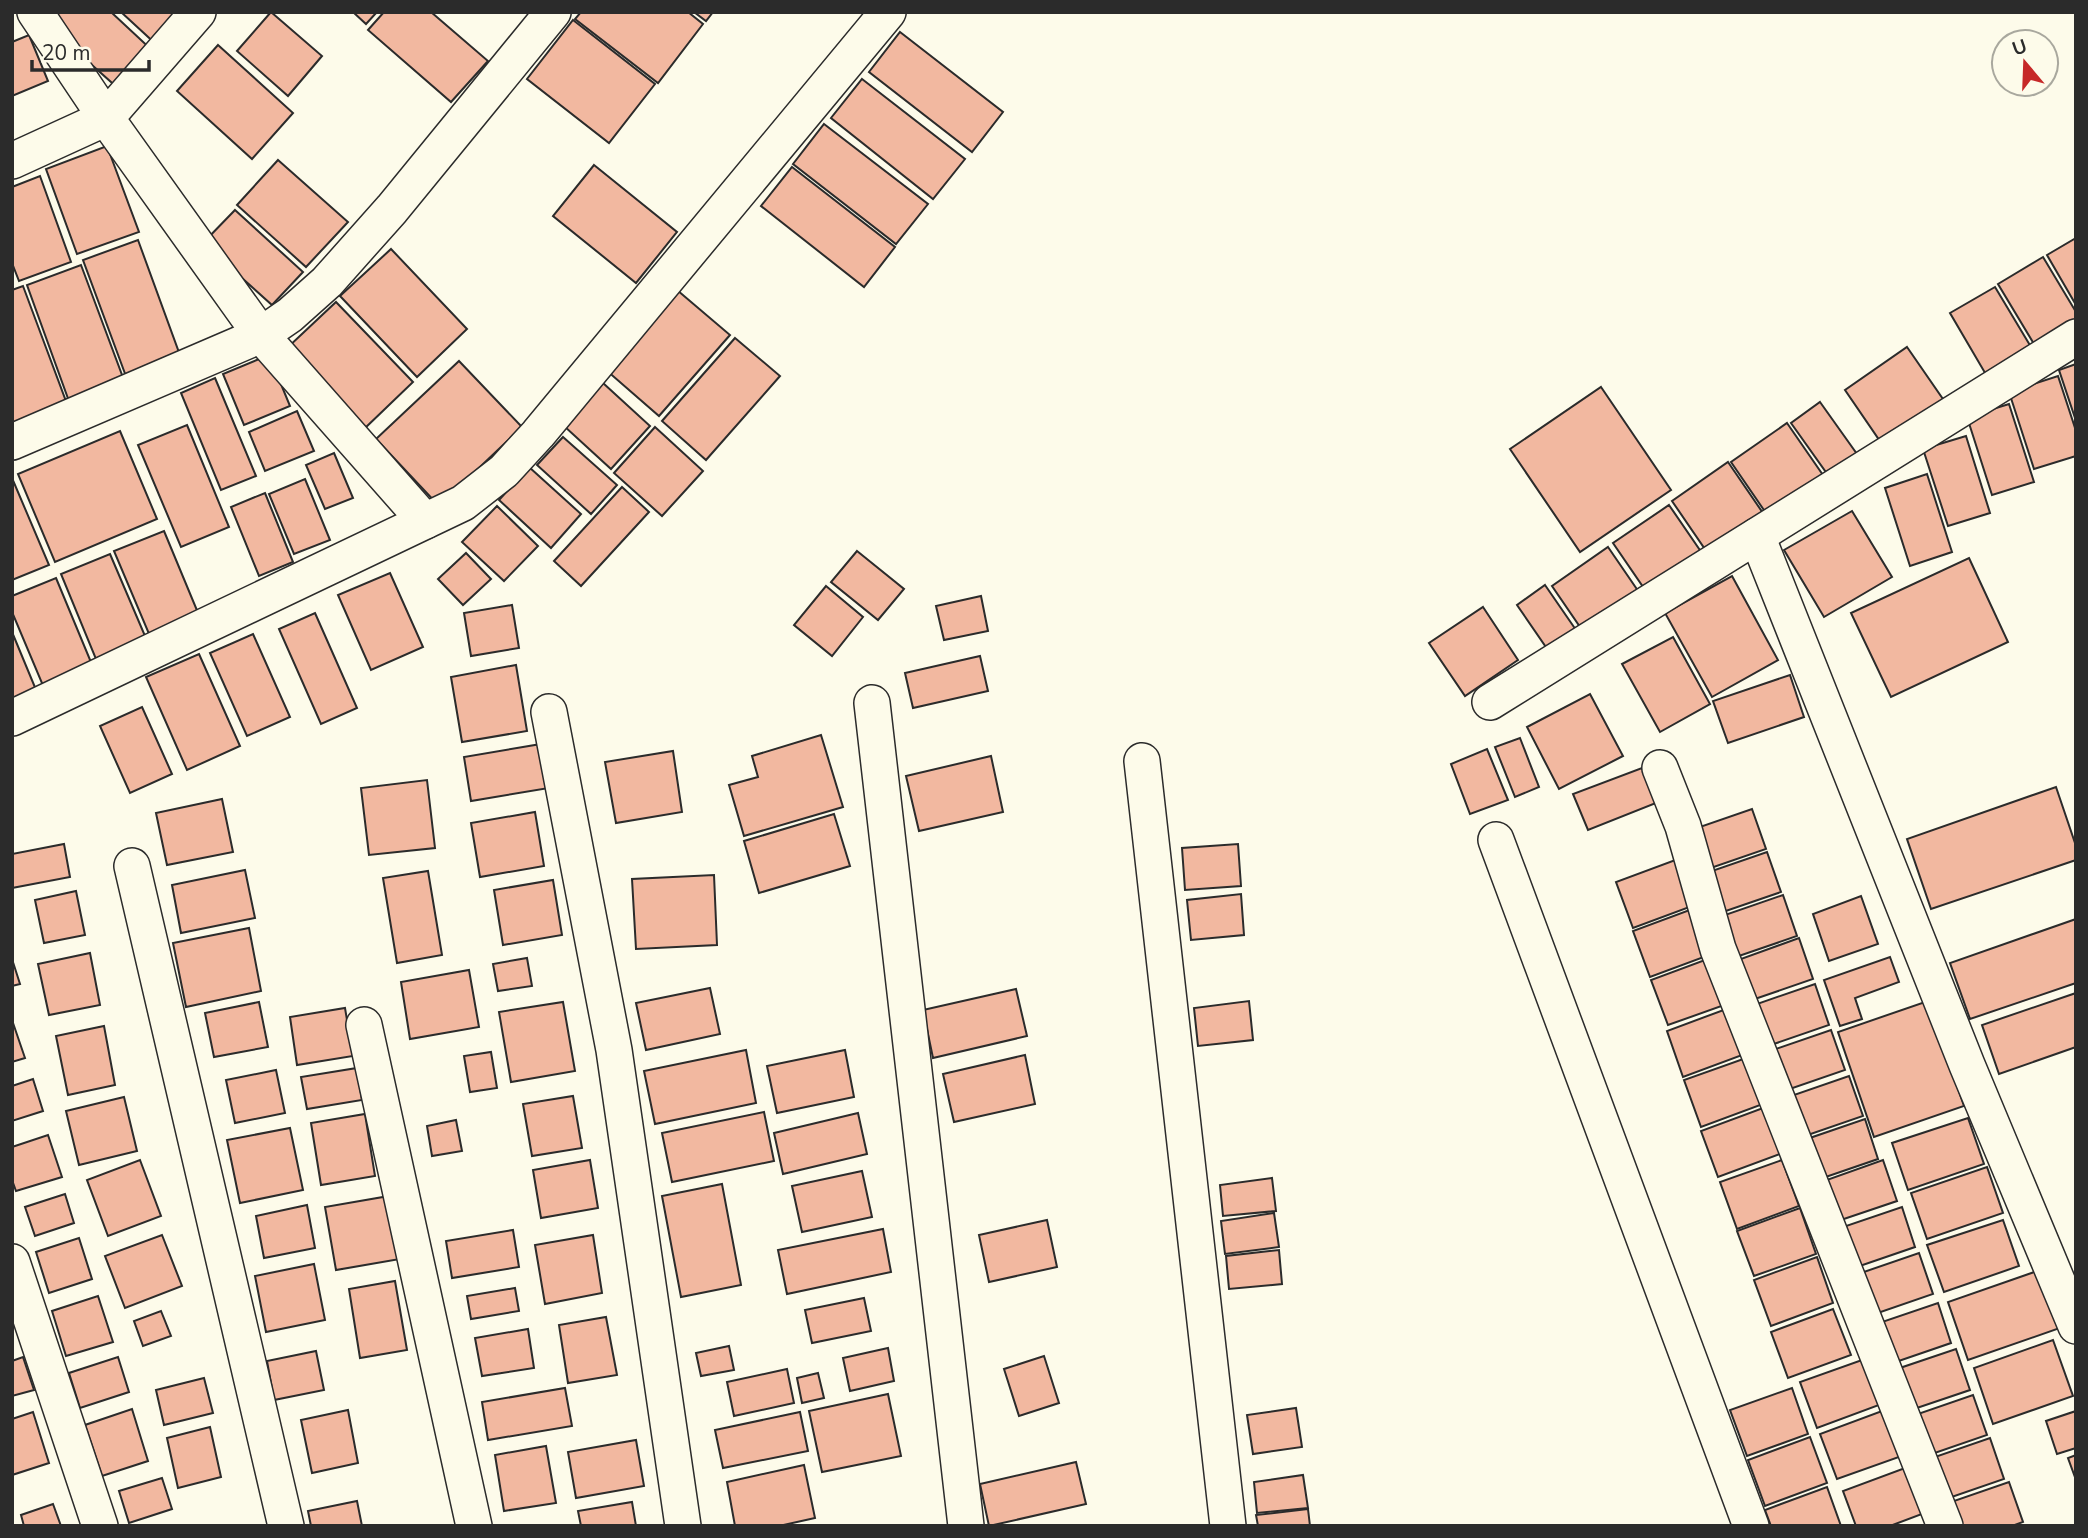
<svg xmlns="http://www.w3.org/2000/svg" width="2088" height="1538" font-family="'Nunito Sans',sans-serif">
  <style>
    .building { fill: #f2b8a0; stroke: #2b2b2b; stroke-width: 2 }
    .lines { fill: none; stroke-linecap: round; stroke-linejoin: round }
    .minor-casing { stroke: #2b2b2b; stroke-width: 38 }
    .minor { stroke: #fdfbea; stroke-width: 35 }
  </style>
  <rect width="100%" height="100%" fill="#fdfbea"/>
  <g class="building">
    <path d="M57,12H111L155,53L120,90L46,24Z"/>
    <path d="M121,12H191L159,47Z"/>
    <path d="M271,12L322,56L288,96L237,51Z"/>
    <path d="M353,12H377L366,24Z"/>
    <path d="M384,12H431L488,61L451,102L368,30Z"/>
    <path d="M581,12H688L703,24L658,83L575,19Z"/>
    <path d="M694,12H713L706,21Z"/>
    <path d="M573,20L655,84L609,143L527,79Z"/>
    <path d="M900,32L1003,112L972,152L869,72Z"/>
    <path d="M29,35L48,81L12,96V42Z"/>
    <path d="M218,45L293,113L252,159L177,91Z"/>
    <path d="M862,79L965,159L933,199L831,118Z"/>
    <path d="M824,124L928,204L896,244L793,164Z"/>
    <path d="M107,146L139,232L77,254L46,169Z"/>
    <path d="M278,160L348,222L306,267L237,205Z"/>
    <path d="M594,165L677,232L636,283L553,216Z"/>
    <path d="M792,167L895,247L864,287L761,206Z"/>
    <path d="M40,176L71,262L19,281L12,263V187Z"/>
    <path d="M235,210L303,272L272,305L203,243Z"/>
    <path d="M2076,238V305L2047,255Z"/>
    <path d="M138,240L181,358L127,379L83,260Z"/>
    <path d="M391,249L467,329L417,377L340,296Z"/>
    <path d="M2043,257L2076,312V326L2037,349L1998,284Z"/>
    <path d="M81,265L125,383L70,404L27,285Z"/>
    <path d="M23,286L67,404L13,424L12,290Z"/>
    <path d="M1995,287L2034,352L1988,378L1950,313Z"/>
    <path d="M677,290L730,335L659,416L606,370Z"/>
    <path d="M336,302L413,382L363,430L286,349Z"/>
    <path d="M735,338L780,376L706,460L662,421Z"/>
    <path d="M1907,347L1945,402L1882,444L1845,390Z"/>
    <path d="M269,355L290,406L244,425L223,374Z"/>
    <path d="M459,361L522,427L439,506L376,439Z"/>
    <path d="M2076,364V421L2059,370Z"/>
    <path d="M2058,376L2076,431V456L2034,469L2009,392Z"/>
    <path d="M215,378L256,476L221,490L181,393Z"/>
    <path d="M603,383L650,426L611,469L564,426Z"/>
    <path d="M1601,387L1671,490L1580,552L1510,449Z"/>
    <path d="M1820,402L1857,454L1828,475L1791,423Z"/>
    <path d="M2009,404L2034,482L1992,495L1967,417Z"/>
    <path d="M297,411L314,451L265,471L249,432Z"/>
    <path d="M1787,423L1825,478L1768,516L1731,462Z"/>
    <path d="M187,425L229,527L181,547L138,445Z"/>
    <path d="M655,427L703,471L662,516L614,473Z"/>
    <path d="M120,431L157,519L55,562L18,474Z"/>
    <path d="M1966,436L1990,513L1948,526L1923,449Z"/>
    <path d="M563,437L617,485L591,514L537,465Z"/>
    <path d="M334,453L353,498L325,509L306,465Z"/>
    <path d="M1728,462L1765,516L1709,555L1672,501Z"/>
    <path d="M529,467L581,514L551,548L499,500Z"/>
    <path d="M1927,474L1952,552L1910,566L1885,488Z"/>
    <path d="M12,478L49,565L12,580Z"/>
    <path d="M305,479L330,540L294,554L269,494Z"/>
    <path d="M622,487L649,512L581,586L554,561Z"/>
    <path d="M265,493L293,562L259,576L231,507Z"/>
    <path d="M1669,505L1706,559L1650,597L1613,543Z"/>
    <path d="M497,506L538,546L504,581L462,542Z"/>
    <path d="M1852,511L1892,577L1824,617L1784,550Z"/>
    <path d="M164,531L201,620L152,641L114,551Z"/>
    <path d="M1608,547L1645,601L1589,640L1552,586Z"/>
    <path d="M857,551L904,589L878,620L831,582Z"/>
    <path d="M466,553L491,579L463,605L438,579Z"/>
    <path d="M110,554L148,643L98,664L61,574Z"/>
    <path d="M1969,558L2008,642L1891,697L1851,613Z"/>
    <path d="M390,573L423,647L371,670L338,595Z"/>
    <path d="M1732,576L1778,660L1712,697L1665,613Z"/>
    <path d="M56,578L93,667L44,688L12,612V596Z"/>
    <path d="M1545,585L1576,630L1548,650L1517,605Z"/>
    <path d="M826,586L863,617L832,656L794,625Z"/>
    <path d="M981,596L988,631L944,640L936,606Z"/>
    <path d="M512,605L519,648L471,656L464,613Z"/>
    <path d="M1483,607L1518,660L1465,696L1429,643Z"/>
    <path d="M315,613L357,708L321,724L279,629Z"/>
    <path d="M12,632L39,697L12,709Z"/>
    <path d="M253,634L290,717L247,736L210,653Z"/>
    <path d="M1673,637L1710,704L1660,732L1622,664Z"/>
    <path d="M199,654L240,746L187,770L146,677Z"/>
    <path d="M980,656L988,691L913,708L905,673Z"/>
    <path d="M516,665L527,731L462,742L451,677Z"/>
    <path d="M1790,675L1804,717L1728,743L1713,701Z"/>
    <path d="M1590,694L1623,756L1559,789L1527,727Z"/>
    <path d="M142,707L172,774L130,793L100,726Z"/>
    <path d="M821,735L843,807L744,836L729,785L758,777L752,756Z"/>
    <path d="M1520,738L1539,787L1515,797L1495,747Z"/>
    <path d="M547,743L555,787L471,801L464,757Z"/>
    <path d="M1487,749L1508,800L1470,814L1451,764Z"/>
    <path d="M673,751L682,812L616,823L605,762Z"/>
    <path d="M991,756L1003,812L919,831L906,776Z"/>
    <path d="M1642,768L1656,803L1588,830L1573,794Z"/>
    <path d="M427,780L435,848L369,855L361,788Z"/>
    <path d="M2056,787L2076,846V860L1931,909L1907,839Z"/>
    <path d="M222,799L233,852L167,865L156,813Z"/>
    <path d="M1752,809L1766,849L1705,870L1691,830Z"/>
    <path d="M535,812L544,866L480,877L471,823Z"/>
    <path d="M834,814L850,866L759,893L744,841Z"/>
    <path d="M64,844L70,877L12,888V854Z"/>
    <path d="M1238,844L1241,886L1185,890L1182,848Z"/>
    <path d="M1767,852L1781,892L1720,913L1706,873Z"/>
    <path d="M1678,859L1695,905L1633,928L1616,882Z"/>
    <path d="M245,870L255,918L181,933L172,885Z"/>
    <path d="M428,871L442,955L397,963L383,878Z"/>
    <path d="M714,875L717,945L636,949L632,879Z"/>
    <path d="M553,880L562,935L503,945L494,890Z"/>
    <path d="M76,891L85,935L44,943L35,900Z"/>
    <path d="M1241,894L1244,935L1191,940L1187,900Z"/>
    <path d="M1783,895L1797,936L1736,957L1722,916Z"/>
    <path d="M1861,896L1878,944L1829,961L1813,914Z"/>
    <path d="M1695,908L1712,954L1650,977L1633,931Z"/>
    <path d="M2076,919V983L1970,1019L1950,963Z"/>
    <path d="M249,928L261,991L186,1007L173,943Z"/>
    <path d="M1799,938L1813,979L1752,1000L1738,960Z"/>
    <path d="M90,953L100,1005L49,1015L38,964Z"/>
    <path d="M1713,957L1730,1003L1668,1025L1651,980Z"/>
    <path d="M1890,957L1899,982L1855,998L1862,1019L1840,1026L1824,980Z"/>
    <path d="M527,958L532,986L498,991L493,964Z"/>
    <path d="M12,959L20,984L12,986Z"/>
    <path d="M469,970L479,1027L410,1039L401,982Z"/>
    <path d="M1815,984L1829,1025L1768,1046L1754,1005Z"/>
    <path d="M710,988L720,1034L646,1050L636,1003Z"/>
    <path d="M1016,989L1027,1036L933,1058L923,1010Z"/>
    <path d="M2076,993V1047L1999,1074L1982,1025Z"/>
    <path d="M1249,1001L1253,1040L1198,1046L1194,1008Z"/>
    <path d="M1928,1001L1964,1106L1874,1137L1838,1032Z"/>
    <path d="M259,1002L268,1047L214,1057L205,1013Z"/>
    <path d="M563,1002L575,1071L511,1082L499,1012Z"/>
    <path d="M345,1008L353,1056L297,1065L290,1017Z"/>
    <path d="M1729,1008L1745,1054L1683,1077L1667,1031Z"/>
    <path d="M12,1020L25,1058L12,1062Z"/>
    <path d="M104,1026L115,1085L68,1095L56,1036Z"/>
    <path d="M1831,1030L1845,1070L1784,1091L1770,1051Z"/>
    <path d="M746,1050L756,1103L655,1124L644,1071Z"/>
    <path d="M845,1050L854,1097L777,1113L767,1066Z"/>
    <path d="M491,1052L497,1088L470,1092L464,1056Z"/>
    <path d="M1025,1055L1035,1104L954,1122L943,1074Z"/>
    <path d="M1746,1058L1763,1104L1701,1127L1684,1080Z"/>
    <path d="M357,1068L362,1100L307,1109L301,1077Z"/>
    <path d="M276,1070L285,1113L235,1123L226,1080Z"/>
    <path d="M1849,1076L1863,1116L1802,1137L1788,1097Z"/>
    <path d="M33,1079L43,1111L12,1121V1086Z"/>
    <path d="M573,1096L582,1148L532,1156L523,1104Z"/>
    <path d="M124,1097L137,1151L79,1165L66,1111Z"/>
    <path d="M1763,1108L1780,1154L1718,1177L1701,1131Z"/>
    <path d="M764,1112L774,1161L672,1182L662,1133Z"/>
    <path d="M858,1113L867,1154L783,1174L774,1133Z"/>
    <path d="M365,1114L375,1176L321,1185L311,1123Z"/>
    <path d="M1968,1118L1984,1164L1908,1190L1892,1143Z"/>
    <path d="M1865,1119L1878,1159L1817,1180L1804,1140Z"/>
    <path d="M456,1120L462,1151L432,1156L427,1126Z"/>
    <path d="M290,1128L303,1190L240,1203L227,1140Z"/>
    <path d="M48,1135L62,1177L16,1191L12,1180V1147Z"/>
    <path d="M140,1160L161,1216L108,1236L87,1180Z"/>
    <path d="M590,1160L598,1208L541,1218L533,1170Z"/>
    <path d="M1782,1160L1799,1206L1737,1229L1720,1182Z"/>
    <path d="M1883,1160L1897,1201L1835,1222L1821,1182Z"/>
    <path d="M1987,1167L2003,1213L1927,1239L1911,1193Z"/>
    <path d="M862,1171L872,1217L802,1232L792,1186Z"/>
    <path d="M1272,1178L1276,1211L1223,1216L1220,1185Z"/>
    <path d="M722,1184L741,1285L681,1297L662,1196Z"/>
    <path d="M65,1194L74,1223L35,1236L25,1207Z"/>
    <path d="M389,1196L400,1259L336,1270L325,1207Z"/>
    <path d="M307,1205L315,1248L264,1258L256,1216Z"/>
    <path d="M1902,1207L1915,1247L1854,1268L1840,1228Z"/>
    <path d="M1800,1208L1816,1254L1754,1276L1737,1231Z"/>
    <path d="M1274,1213L1279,1247L1225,1254L1221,1221Z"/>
    <path d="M1047,1220L1057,1267L989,1282L979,1235Z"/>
    <path d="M2003,1220L2019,1266L1944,1292L1927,1245Z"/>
    <path d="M883,1229L891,1272L787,1294L778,1250Z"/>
    <path d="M513,1230L519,1267L452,1278L446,1241Z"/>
    <path d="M162,1235L182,1286L125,1308L105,1256Z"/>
    <path d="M593,1235L602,1293L545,1304L535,1245Z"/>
    <path d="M79,1238L92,1279L49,1293L36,1252Z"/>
    <path d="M1279,1250L1282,1284L1229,1289L1226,1256Z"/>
    <path d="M1919,1253L1933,1294L1872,1315L1858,1274Z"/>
    <path d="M1817,1257L1833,1303L1771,1326L1754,1280Z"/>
    <path d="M314,1264L325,1320L266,1332L255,1276Z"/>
    <path d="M2040,1270L2060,1328L1968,1360L1948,1302Z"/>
    <path d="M395,1281L407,1350L360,1358L349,1289Z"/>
    <path d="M515,1288L519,1311L471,1319L467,1296Z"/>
    <path d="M98,1296L113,1342L66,1356L52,1311Z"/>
    <path d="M864,1298L871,1331L812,1343L805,1310Z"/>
    <path d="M1938,1303L1951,1343L1890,1364L1876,1324Z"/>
    <path d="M1833,1309L1851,1355L1788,1378L1771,1332Z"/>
    <path d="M161,1311L171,1336L143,1346L134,1321Z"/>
    <path d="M606,1317L617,1375L568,1383L559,1325Z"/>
    <path d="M528,1329L534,1368L482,1376L475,1338Z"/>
    <path d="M2053,1340L2073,1396L1993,1424L1974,1368Z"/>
    <path d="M729,1346L734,1370L701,1376L696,1353Z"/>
    <path d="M888,1348L894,1381L850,1391L843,1358Z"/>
    <path d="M1956,1349L1970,1390L1908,1411L1894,1370Z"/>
    <path d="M316,1351L324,1390L274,1400L267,1361Z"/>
    <path d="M1044,1356L1059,1403L1019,1416L1004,1369Z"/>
    <path d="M23,1357L34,1390L12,1396V1361Z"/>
    <path d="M118,1357L129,1392L80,1408L69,1373Z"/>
    <path d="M1862,1360L1879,1405L1817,1428L1800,1382Z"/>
    <path d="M787,1369L794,1403L734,1416L727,1382Z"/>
    <path d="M818,1373L824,1398L802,1403L797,1378Z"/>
    <path d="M204,1378L213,1413L164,1425L156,1390Z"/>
    <path d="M565,1388L572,1426L488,1440L482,1402Z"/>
    <path d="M1792,1388L1808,1434L1747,1456L1730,1410Z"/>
    <path d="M888,1394L901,1456L822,1472L809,1411Z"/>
    <path d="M1973,1395L1987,1435L1926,1456L1912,1416Z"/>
    <path d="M1296,1408L1302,1447L1253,1454L1247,1415Z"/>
    <path d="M132,1409L148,1461L102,1476L85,1425Z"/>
    <path d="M348,1410L358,1463L312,1473L301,1420Z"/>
    <path d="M1882,1411L1899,1457L1837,1479L1820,1434Z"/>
    <path d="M2076,1411V1448L2057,1454L2046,1421Z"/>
    <path d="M33,1412L49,1463L12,1475V1419Z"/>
    <path d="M800,1412L808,1451L723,1468L715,1430Z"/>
    <path d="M210,1427L221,1477L178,1488L167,1438Z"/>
    <path d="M1810,1437L1827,1483L1765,1506L1748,1460Z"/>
    <path d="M1990,1438L2004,1479L1943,1500L1929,1459Z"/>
    <path d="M636,1440L644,1486L576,1498L568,1452Z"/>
    <path d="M546,1446L556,1503L504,1511L495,1455Z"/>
    <path d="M2076,1455V1480L2068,1458Z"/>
    <path d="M1076,1462L1086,1504L989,1526L980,1484Z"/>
    <path d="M804,1465L815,1518L779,1526H735L727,1482Z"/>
    <path d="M1905,1468L1922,1514L1890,1526H1856L1843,1491Z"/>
    <path d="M1303,1475L1308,1508L1257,1513L1254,1482Z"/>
    <path d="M162,1478L172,1509L129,1523L119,1491Z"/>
    <path d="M2009,1482L2023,1522L2012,1526H1956L1948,1503Z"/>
    <path d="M1827,1487L1841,1526H1771L1765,1510Z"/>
    <path d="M357,1501L362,1526H311L308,1511Z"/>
    <path d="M632,1502L636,1526H581L578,1511Z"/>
    <path d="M53,1504L61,1526H24L21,1515Z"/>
    <path d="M1308,1509L1310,1526H1258L1256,1515Z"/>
  </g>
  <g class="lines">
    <g class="minor-casing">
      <g id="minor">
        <path d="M35,12L106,118L261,335L425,521"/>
        <path d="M12,161L106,118L198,12"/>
        <path d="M12,442L261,335L290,315L327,282L392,209L553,12"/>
        <path d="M1757,536L1967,1065L2076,1326"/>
        <path d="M1490,702L2076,337"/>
        <path d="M872,703L966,1526"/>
        <path d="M549,712L614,1050L683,1526"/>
        <path d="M12,718L463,503L504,471L538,434L888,12"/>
        <path d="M1142,761L1228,1526"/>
        <path d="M1660,768L1683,826L1718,949L1945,1526"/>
        <path d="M1496,840L1751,1526"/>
        <path d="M132,866L286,1526"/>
        <path d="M364,1025L474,1526"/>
        <path d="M12,1262L100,1526"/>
      </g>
    </g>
    <use href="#minor" class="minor"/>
  </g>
  <rect width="2088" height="1538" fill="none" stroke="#2b2b2b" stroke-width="28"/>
  <g transform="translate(2025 63) rotate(341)"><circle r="33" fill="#fdfbea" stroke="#a9a89e" stroke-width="2"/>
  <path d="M0-5L12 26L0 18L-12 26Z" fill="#c62828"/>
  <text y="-10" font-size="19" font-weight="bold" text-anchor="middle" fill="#2b2b2b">U</text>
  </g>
  <path d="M32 60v10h117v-10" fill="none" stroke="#2b2b2b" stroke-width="3.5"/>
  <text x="42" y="60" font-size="21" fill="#2b2b2b" stroke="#fdfbea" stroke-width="5" paint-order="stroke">20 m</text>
</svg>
